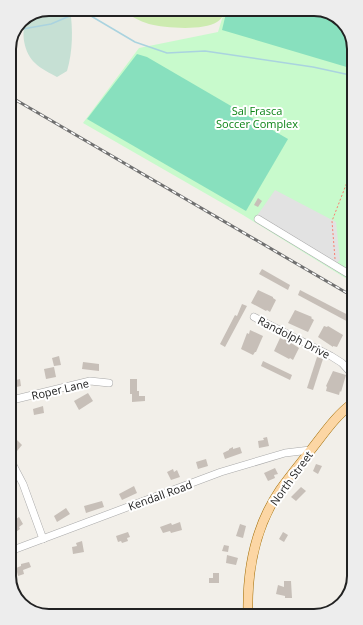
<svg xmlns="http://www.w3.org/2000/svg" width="363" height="625" font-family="'Open Sans',sans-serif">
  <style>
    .grass { fill: #cdebb0 }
    .wetland { fill: #c6e0d4 }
    .park { fill: #c8facc }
    .pitch { fill: #88e0be }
    .parking { fill: #e2e2e2 }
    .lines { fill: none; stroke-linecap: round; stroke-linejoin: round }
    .stream { stroke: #aad3df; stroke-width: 1.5 }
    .building { fill: #c7bfb8 }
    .minor-casing { stroke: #a9a9a9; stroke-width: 8 }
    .major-casing { stroke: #a06b00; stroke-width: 10 }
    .path { stroke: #fa8072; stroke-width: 1; stroke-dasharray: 2 2; stroke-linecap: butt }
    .minor { stroke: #fff; stroke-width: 7 }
    .major { stroke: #fcd6a4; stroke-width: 9 }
    .rail-casing { stroke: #707070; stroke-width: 3 }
    .rail { stroke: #fff; stroke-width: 1.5; stroke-dasharray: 4.5; stroke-linecap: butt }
    .labels { text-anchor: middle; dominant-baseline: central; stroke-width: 4; stroke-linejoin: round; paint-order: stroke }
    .park-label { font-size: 11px; fill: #0c8416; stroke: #fff }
    .street-label { font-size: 11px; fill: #222; stroke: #fff }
    .rim { fill: none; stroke: #222; stroke-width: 2 }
  </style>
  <rect width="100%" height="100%" fill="#f2efe9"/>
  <path class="grass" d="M122,9H226C224,14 222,19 217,22C203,31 165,28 149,24C140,21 129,16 122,9Z"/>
  <path class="wetland" d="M49,9H70C73,29 73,51 67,71L57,77C50,73 41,69 35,63C24,53 20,32 27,18Z"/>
  <path class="park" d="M225,9H317L336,16L350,32L352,282L243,215L83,123L139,48L218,32Z"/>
  <g class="pitch">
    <path d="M227,9H317L336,16L350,32V68L222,30Z"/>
    <path d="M137,54L147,57L288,139L246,211L87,119Z"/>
  </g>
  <path class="parking" d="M275,190L336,222L340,260L331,268L254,220Z"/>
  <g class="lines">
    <path class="stream" d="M17,30L51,24L72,15L91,16L135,42L167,53L205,51L313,67L350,75"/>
  </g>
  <g class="building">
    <path d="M258,198L262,201L258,207L254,205Z"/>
    <path d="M262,269L290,285L288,290L259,274Z"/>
    <path d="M258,290L273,297V298L276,300L270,312L267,310L266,311L251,303Z"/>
    <path d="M300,290L352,317V324L298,295Z"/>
    <path d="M242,304L247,306L225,347L220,344L235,315L237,316Z"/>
    <path d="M295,310L312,317L311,318L314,320L308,332L288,323Z"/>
    <path d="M324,326L327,327L328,326L343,335L337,347L333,346V347L318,337Z"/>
    <path d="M250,330L263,336L256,352H255L253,355L241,349L247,333L249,334Z"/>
    <path d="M280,338L284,340L285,339L299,348L293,360L290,358L289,359L274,351Z"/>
    <path d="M59,356L61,365L54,366L52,358Z"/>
    <path d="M317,357L323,359L313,390L307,388Z"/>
    <path d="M263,361L292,375L290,380L261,366Z"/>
    <path d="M83,362L99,364V371L82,369Z"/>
    <path d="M54,367L56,377L46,379L44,369Z"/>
    <path d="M333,371L346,375L341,392L340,391L339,395L326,391L327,387L326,386Z"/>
    <path d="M20,379L21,386L12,388V381Z"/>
    <path d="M130,379H137V391H139V396H145V401L132,402V394H130Z"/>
    <path d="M88,393L93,401L79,410L74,401Z"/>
    <path d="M43,406L44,413L34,415L33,409Z"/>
    <path d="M267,437L269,446L259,448L258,441L264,440L263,438Z"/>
    <path d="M15,438L22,445L17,451L12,446V441Z"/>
    <path d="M233,447V449L240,447L242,453L225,459L223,453L229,450V449Z"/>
    <path d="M206,459L208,466L198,469L196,462Z"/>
    <path d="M316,464L322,466L318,474L313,471Z"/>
    <path d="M275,468L278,474L274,475L275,478L268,481L264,473Z"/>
    <path d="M173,469L174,472L177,470L180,477L171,480L167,472Z"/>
    <path d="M134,486L137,493L122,500L119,494Z"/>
    <path d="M301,487L306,491L296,501L291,497Z"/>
    <path d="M102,501L104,507L86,513L84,506Z"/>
    <path d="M66,508L70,514L57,522L54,516Z"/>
    <path d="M19,517L23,524L19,527L20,529L13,534V526L15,524L13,521Z"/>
    <path d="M180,522L182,530L171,533L170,531L163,533L160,527L171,523L172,525Z"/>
    <path d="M240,524L246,526L243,538L236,536Z"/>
    <path d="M128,532L130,537L127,538L128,541L122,543L121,541L118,542L116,536Z"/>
    <path d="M283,532L288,535L284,542L279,539Z"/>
    <path d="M82,541L84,552L73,554L72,547L77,546L76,543Z"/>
    <path d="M224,545L229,546L228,552L222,551Z"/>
    <path d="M227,555L238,558L236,565L226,563Z"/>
    <path d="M29,562L31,567L23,570L24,574L18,576L16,568L21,566V564Z"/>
    <path d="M213,573H219V583H209V578H213Z"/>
    <path d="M284,581H291L292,598H285V596L276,594L278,585L284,587Z"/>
    <path d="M222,608H232V613H223Z"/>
  </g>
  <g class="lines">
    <g class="minor-casing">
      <g id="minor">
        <path d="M258,219L352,276"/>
        <path d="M254,317L331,356L342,363L352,374"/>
        <path d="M12,400L90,381L109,383"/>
        <path d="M12,463L23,484L43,539"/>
        <path d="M13,550L221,472L285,453L310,450"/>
      </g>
    </g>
    <g class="major-casing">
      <path id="major" d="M248,613C247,570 255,527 280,490C289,477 300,464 310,451C323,435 335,416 353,403"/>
    </g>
    <path class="path" d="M335,259L332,221L351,172"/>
    <use href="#minor" class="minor"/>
    <use href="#major" class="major"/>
    <g class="rail-casing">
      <path id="rail" d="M9,96L352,296"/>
    </g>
    <use href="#rail" class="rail"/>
  </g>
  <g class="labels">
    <g class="park-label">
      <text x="257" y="110">Sal Frasca<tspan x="257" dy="13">Soccer Complex</tspan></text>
    </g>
    <g class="street-label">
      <text transform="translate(294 337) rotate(27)">Randolph Drive</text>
      <text transform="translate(60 389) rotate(-13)">Roper Lane</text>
      <text transform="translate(291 478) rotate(-54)">North Street</text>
      <text transform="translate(160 495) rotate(-20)">Kendall Road</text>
    </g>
  </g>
  <path d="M0 0H363V625H0ZM49 16H314A33 33 0 0 1 347 49V576A33 33 0 0 1 314 609H49A33 33 0 0 1 16 576V49A33 33 0 0 1 49 16Z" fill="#ededed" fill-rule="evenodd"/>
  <path class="rim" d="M49 16H314A33 33 0 0 1 347 49V576A33 33 0 0 1 314 609H49A33 33 0 0 1 16 576V49A33 33 0 0 1 49 16Z"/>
</svg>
